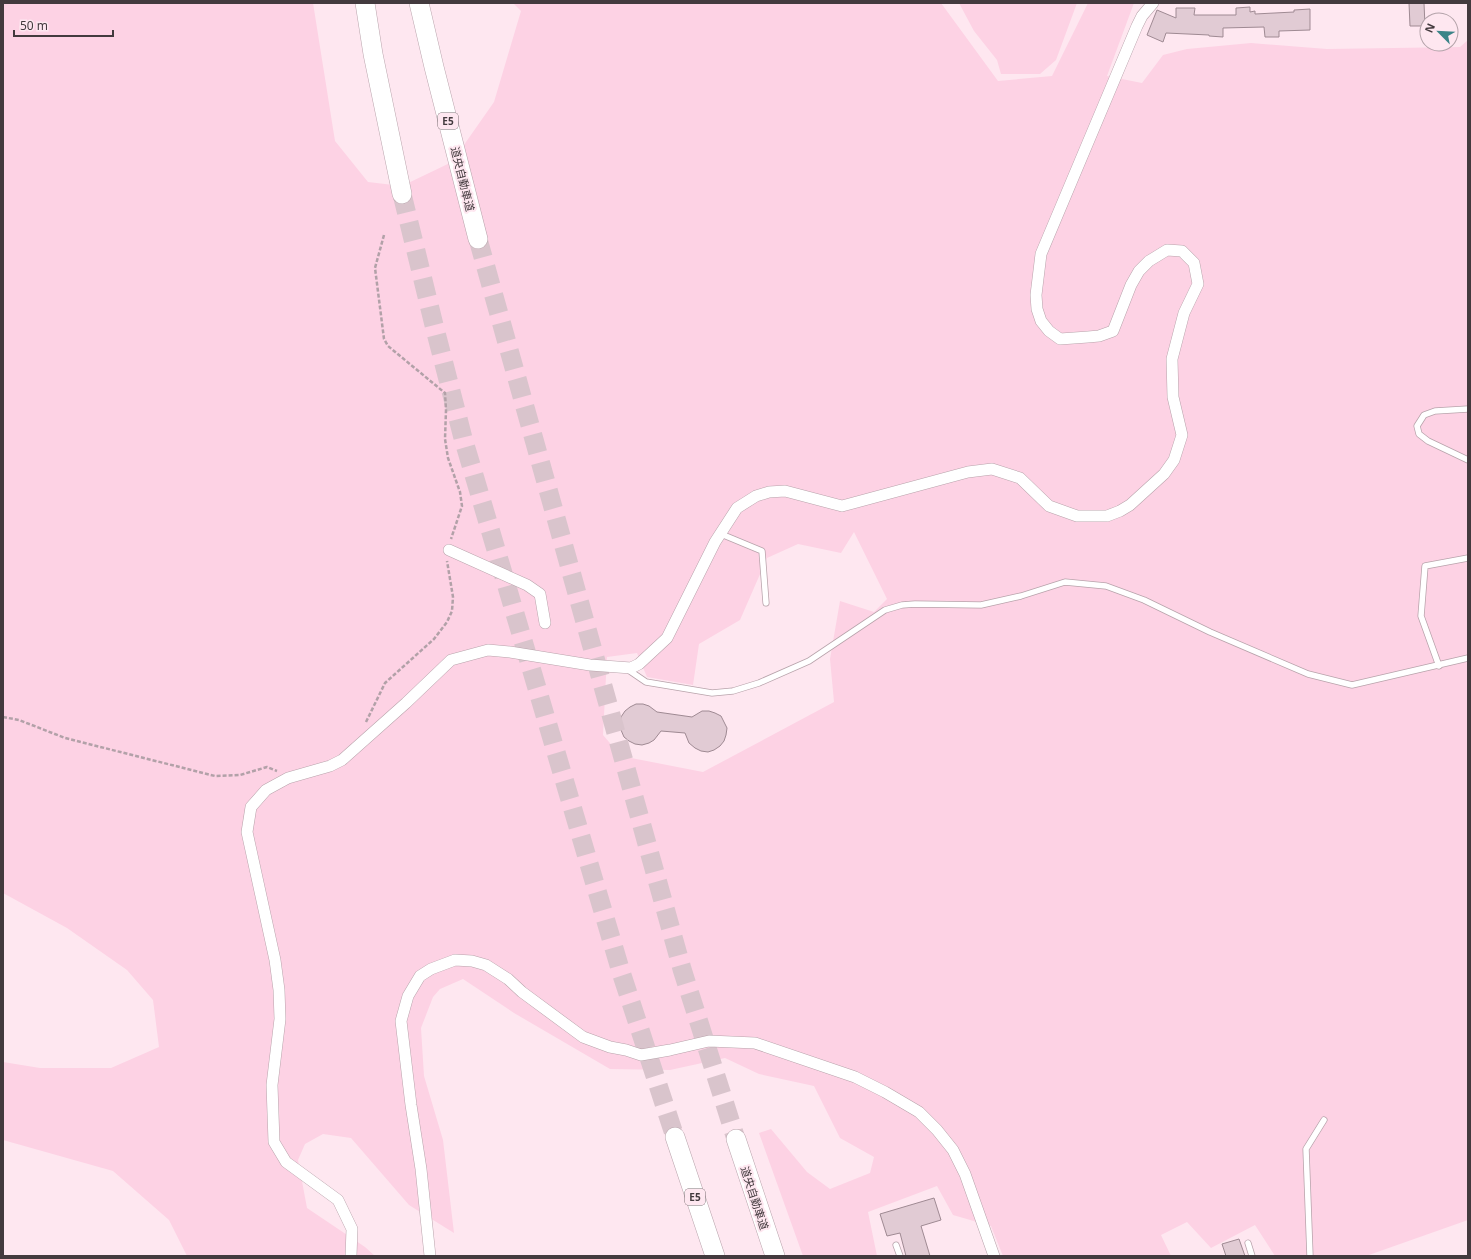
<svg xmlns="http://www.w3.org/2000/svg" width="1471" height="1259" font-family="'Noto Sans','Noto Sans JP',sans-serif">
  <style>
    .green { fill: #fdd2e4; fill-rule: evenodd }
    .building { fill: #e1cbd4; stroke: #9f8a93 }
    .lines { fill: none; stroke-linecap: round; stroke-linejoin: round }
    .motorway-tunnel { stroke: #d9c4cc; stroke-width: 19; stroke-dasharray: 19 10; stroke-linecap: butt }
    .service-casing { stroke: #b8a3ab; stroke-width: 7 }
    .minor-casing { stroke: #b8a3ab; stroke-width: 12 }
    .motorway-casing { stroke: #b8a3ab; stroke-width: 20 }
    .path { stroke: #b2a1a8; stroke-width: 2.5; stroke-dasharray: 4 2; stroke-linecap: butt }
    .service { stroke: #fff; stroke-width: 5.5 }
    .minor { stroke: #fff; stroke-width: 11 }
    .motorway { stroke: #fff; stroke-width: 19 }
    .labels { text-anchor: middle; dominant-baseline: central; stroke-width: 4; stroke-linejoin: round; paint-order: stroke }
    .shield { fill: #fee7f0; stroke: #7b6e73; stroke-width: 1 }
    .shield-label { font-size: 10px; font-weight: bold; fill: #433a3e }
    .street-label { font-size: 11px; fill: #433a3e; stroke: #fee7f0 }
  </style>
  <rect width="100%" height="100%" fill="#fee7f0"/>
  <g class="green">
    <path d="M3,3H313L335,141L368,182L402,186L452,162L494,102L521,11L513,3H941L998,81L1052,76L1088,3H1134L1107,76L1142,83L1163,55L1187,49L1251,43L1327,49L1460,47L1468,40V1220L1366,1256H1275L1255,1225L1211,1248L1187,1222L1161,1235L1171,1256H1003L991,1226L953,1215L937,1186L868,1212L877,1256H803L759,1133L771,1129L807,1172L830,1189L870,1173L874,1157L840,1138L814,1086L759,1074L725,1058L670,1070L610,1069L514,1013L463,979L440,989L433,997L421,1028L424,1076L443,1140L454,1233L409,1205L351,1138L323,1134L305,1144L298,1160L307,1208L365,1247L375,1256H187L169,1220L113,1171L3,1140V1062L40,1068H111L159,1047L153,1000L127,970L67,928L3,893ZM854,532L887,599L874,612L840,601L830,659L834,702L703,772L621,756L603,735L607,657L637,653L647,677L693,685L699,644L740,620L767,558L798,544L841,553Z"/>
    <path d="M959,3H1077L1056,60L1040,74H1001L997,60L974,31Z"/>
  </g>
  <g class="building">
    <path d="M1409,3H1424L1425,26H1410Z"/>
    <path d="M1250,7V12L1255,11V14L1294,12V10L1310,9V30L1279,31V37H1265L1264,27L1223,28V37L1209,36V35L1166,33L1163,42L1147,35L1157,10L1176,18V8H1195L1194,15H1236V8Z"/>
    <path d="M636,704H643L649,706L657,712L692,717L702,711H709L715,713L721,716L727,728L726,735L724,741L720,746L714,750L708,752L701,751L695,748L689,743L685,733L661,731L654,740L649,743L642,745L635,744L629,741L624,737L621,730L620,724L621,717L625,711L630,707Z"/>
    <path d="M934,1198L941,1220L921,1226L930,1256H906L900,1233L887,1236L880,1214Z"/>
    <path d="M1239,1239L1245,1256H1226L1222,1244Z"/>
  </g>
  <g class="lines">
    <g class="motorway-tunnel">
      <path d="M402,194L434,325L463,438L621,972L675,1137"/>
      <path d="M478,239L682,969L736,1139"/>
    </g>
    <g class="service-casing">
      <g id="service">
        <path d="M1468,409L1435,411L1424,415L1417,426L1419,434L1428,441L1468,460"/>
        <path d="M721,534L762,551L766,603"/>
        <path d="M1439,666L1421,616L1425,566L1468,558"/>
        <path d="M627,669L646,682L712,693L733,691L759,683L809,661L885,610L902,605L915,604L981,605L1021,596L1065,582L1106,586L1144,600L1210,632L1308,674L1352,685L1468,658"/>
        <path d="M1248,1243L1252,1256"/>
        <path d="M896,1245L900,1256"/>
        <path d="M1310,1256L1306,1149L1324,1120"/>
      </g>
    </g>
    <g class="minor-casing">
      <g id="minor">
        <path d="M449,550L527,585L540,594L545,623"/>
        <path d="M351,1256L352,1229L338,1200L286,1162L274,1142L272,1085L280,1019L279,990L275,960L247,832L251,807L266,790L288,778L330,766L342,760L406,703L451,660L488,650L510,652L590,665L631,668L639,664L667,638L715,542L737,508L756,496L769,492L785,491L842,506L968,472L992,469L1020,478L1049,506L1077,516H1107L1120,511L1130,505L1164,474L1174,460L1182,435L1173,397L1172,359L1184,313L1198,284L1194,263L1182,251L1167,250L1149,261L1139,271L1131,285L1113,331L1099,336L1088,337L1060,339L1049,331L1041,321L1037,309L1036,295L1041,254L1137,26L1142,16L1153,3"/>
        <path d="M430,1256L421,1169L411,1105L401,1021L408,996L420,976L431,969L455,960L472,961L486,965L508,979L522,992L583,1037L610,1047L626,1050L641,1055L670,1050L709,1041L755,1043L855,1077L885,1092L919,1112L937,1130L953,1150L965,1174L994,1256"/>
      </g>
    </g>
    <g class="motorway-casing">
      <g id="motorway">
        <path d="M365,3L373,54L402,194"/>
        <path d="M419,3L434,67L478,239"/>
        <path d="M675,1137L715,1256"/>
        <path d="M736,1139L775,1256"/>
      </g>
    </g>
    <g class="path">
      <path d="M384,235L375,268L384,339L388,346L445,393L446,410L445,439L448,458L460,492L462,506L451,539"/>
      <path d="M3,717L19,720L65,738L215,776L240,775L267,767L277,771"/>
      <path d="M366,722L385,683L434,639L447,622L452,611L453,597L447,561"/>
    </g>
    <use href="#service" class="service"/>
    <use href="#minor" class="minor"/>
    <use href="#motorway" class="motorway"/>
  </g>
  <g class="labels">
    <g class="shield">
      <rect x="438" y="113" width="20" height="16" rx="3"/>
      <rect x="685" y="1189" width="20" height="16" rx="3"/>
    </g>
    <g class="shield-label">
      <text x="448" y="121">E5</text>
      <text x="695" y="1197">E5</text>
    </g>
    <g class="street-label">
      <text transform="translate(463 179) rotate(76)">道央自動車道</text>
      <text transform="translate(755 1198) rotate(72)">道央自動車道</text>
    </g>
  </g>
  <rect width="1471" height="1259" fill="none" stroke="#433a3e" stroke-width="8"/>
  <g transform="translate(1439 32) rotate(294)"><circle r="19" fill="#fee7f0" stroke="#b3a2a9"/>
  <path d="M0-3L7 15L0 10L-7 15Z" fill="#3b8488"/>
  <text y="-6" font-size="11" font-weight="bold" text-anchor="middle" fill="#433a3e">N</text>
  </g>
  <path d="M14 30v6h99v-6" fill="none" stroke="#433a3e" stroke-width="2"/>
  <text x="20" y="30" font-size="12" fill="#433a3e" stroke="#fee7f0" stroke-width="3" paint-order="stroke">50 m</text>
</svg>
